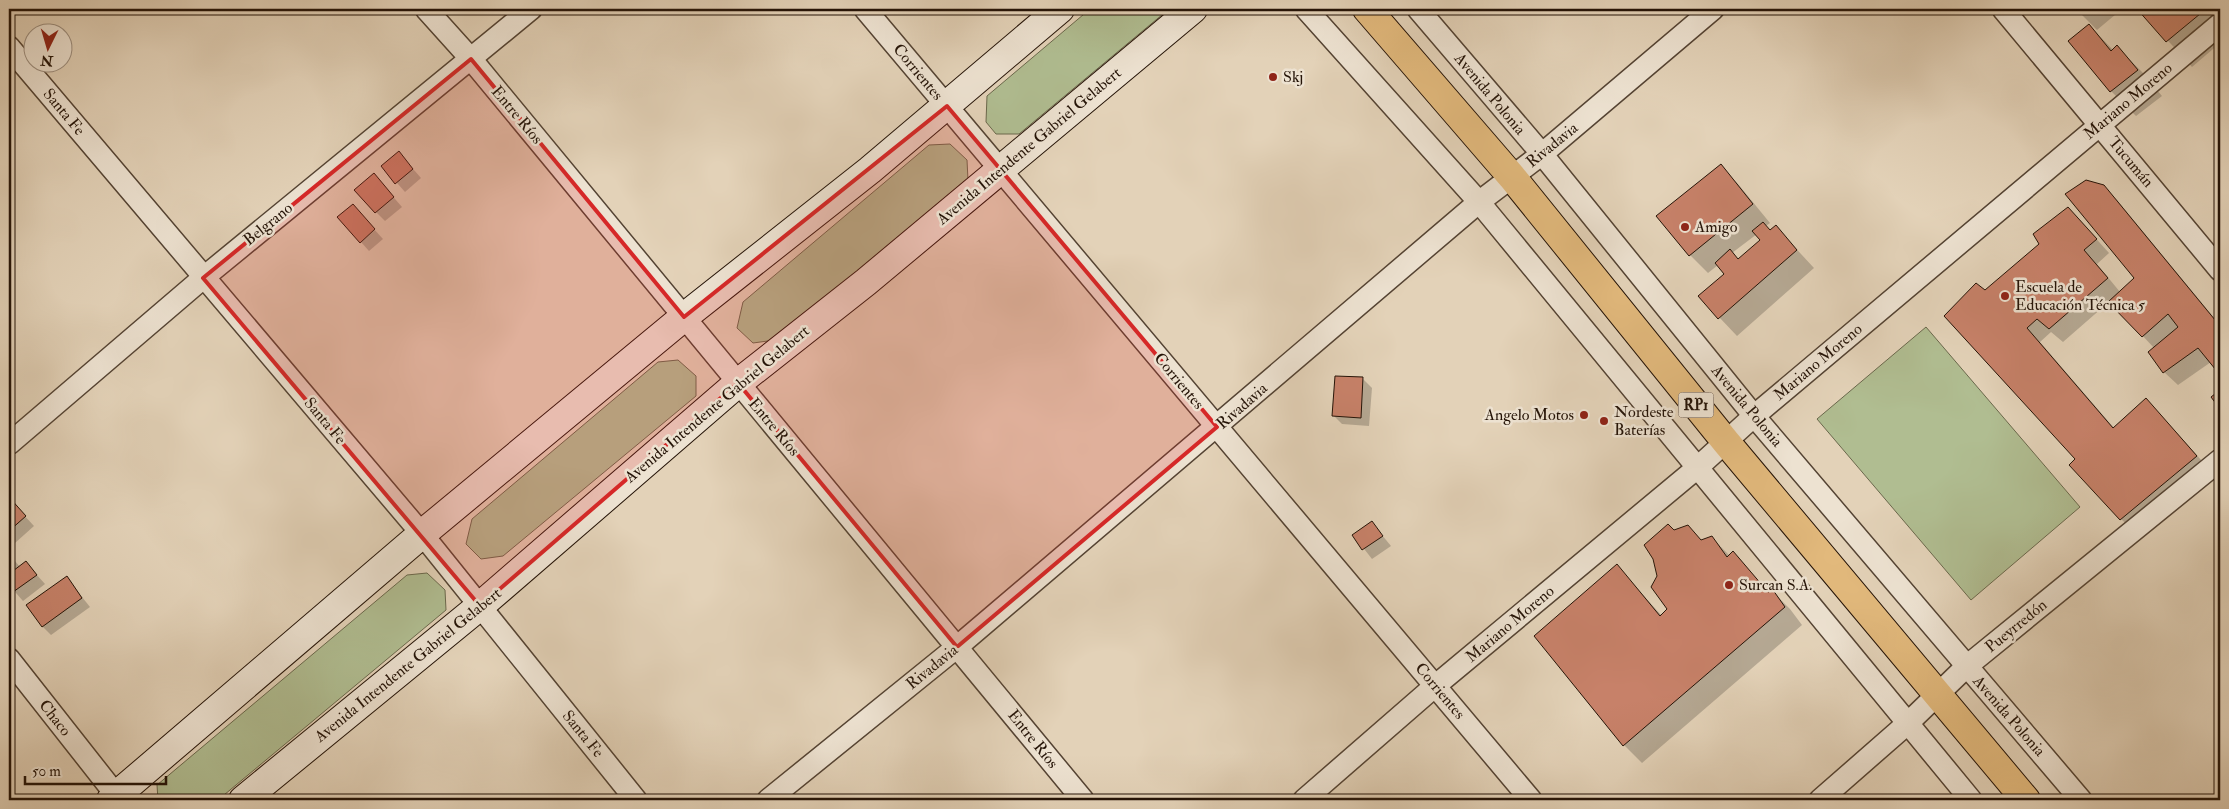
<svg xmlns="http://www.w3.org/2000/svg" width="2229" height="809" font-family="'IM FELL Double Pica',serif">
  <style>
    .green { fill: #b0bd91; stroke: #6a684c }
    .shadow { fill: #0003; fill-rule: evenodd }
    .building { fill: #c78169; stroke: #241307 }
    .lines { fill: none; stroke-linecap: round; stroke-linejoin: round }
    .street-casing { stroke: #544333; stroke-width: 24 }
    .secondary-casing { stroke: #241307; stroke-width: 30 }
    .primary-casing { stroke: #241307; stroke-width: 30 }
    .street { stroke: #ede2d1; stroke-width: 21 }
    .secondary { stroke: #ede2d1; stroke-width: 28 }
    .primary { stroke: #e2b97c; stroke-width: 28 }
    .marked { fill: #d62828; fill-opacity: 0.2; stroke: #d62828; stroke-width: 4; stroke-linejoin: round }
    .poi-dot { fill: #8f2418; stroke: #ede2d1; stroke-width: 2 }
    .labels { text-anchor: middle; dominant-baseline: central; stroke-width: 5; stroke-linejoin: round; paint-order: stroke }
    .shield { fill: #ede2d1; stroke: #605144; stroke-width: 1 }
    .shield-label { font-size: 15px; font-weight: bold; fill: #241307 }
    .street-label { font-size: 16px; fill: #241307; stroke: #ede2d1 }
    .poi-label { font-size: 16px; fill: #241307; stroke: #ede2d1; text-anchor: start }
  </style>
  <rect width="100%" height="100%" fill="#e3d2b8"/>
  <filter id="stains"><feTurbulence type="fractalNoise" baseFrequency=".004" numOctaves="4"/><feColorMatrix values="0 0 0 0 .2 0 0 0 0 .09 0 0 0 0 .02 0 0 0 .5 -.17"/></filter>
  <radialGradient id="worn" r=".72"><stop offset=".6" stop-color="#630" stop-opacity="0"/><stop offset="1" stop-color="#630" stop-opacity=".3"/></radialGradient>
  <g class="green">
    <path d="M1090,9H1169L1019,134H996L986,122L987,96Z"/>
    <path d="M950,144L967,160L968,180L775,340L753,343L737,328L743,302L929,145Z"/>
    <path d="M1926,327L2080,507L1971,600L1817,419Z"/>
    <path d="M678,360L696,376V396L503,556L481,559L466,544L472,519L658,362Z"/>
    <path d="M427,573L445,590L446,610L218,800H158L157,785L407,575Z"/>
  </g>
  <g class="shadow">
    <path d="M2076,9H2122L2097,30Z"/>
    <path d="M2139,9H2213L2220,17V43L2192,67Z"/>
    <path d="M2089,25L2113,50L2117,47L2142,72L2162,96L2136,116L2111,91L2070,41Z"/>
    <path d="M399,153L421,178L405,192L383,167Z"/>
    <path d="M1720,166L1738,184L1770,223L1766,226L1770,231L1776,227L1814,268L1737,336L1700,297L1726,274L1718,265L1708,273L1690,255L1658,216ZM1757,234L1762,240L1739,260L1732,253Z"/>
    <path d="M382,184L402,207L385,221L376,212Z"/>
    <path d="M2103,186L2117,200L2220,325V373L2211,362L2178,385L2164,372L2155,349L2110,301L2063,342L2051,332L2040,342L2114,428L2159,413L2210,470L2135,532L2121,519L2076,459L1985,291L2081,222L2109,253L2097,264L2120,292L2135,278Z"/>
    <path d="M353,206L383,239L369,251L361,242Z"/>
    <path d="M1363,379L1372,388L1369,426L1342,424L1333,415Z"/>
    <path d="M9,499L34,526L15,543L9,537Z"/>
    <path d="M1372,523L1391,546L1372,559L1354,536Z"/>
    <path d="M1688,527L1702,541L1711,537L1730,556L1733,553L1769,593L1772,591L1790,609L1802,625L1642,763L1624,745L1536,636L1617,566L1662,616L1669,609L1659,576L1674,532Z"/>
    <path d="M9,554L20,567L26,563L45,584L23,601L9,585Z"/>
    <path d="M66,577L90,607L51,635L42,626Z"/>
  </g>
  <g class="building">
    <path d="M2137,9H2206L2166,42Z"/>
    <path d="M2089,24L2111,51L2117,45L2138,70L2110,92L2068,41Z"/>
    <path d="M399,151L413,169L395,184L381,166Z"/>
    <path d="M1721,164L1753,204L1689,256L1656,216Z"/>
    <path d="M374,173L394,197L375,213L354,190Z"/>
    <path d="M2086,180L2104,185L2220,326V375L2198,348L2163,373L2148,352L2178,327L2168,314L2142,337L2108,302L2134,278L2065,194Z"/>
    <path d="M353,204L375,229L360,243L337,217Z"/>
    <path d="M2068,207L2097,239L2084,250L2108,278L2049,329L2037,319L2027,328L2113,428L2146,398L2197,456L2120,520L2069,465L2075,459L1944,316L1976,283L1985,290L2039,244L2033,234Z"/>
    <path d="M1763,222L1770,230L1776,225L1797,250L1718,319L1698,296L1724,274L1715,263L1730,249L1738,259L1760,240L1752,231Z"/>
    <path d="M1335,376L1363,377L1361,418L1332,416Z"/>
    <path d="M2220,390V409L2211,397Z"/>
    <path d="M9,497L26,516L9,531Z"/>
    <path d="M1372,521L1383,536L1362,550L1352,535Z"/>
    <path d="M1668,524L1674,530L1688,525L1701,540L1712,536L1727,557L1733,551L1768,592L1773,590L1785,607L1623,746L1534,636L1617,564L1660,616L1667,609L1651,587L1657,576L1653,559L1644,545Z"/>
    <path d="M26,561L37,575L13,592L9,587V574Z"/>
    <path d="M67,576L82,598L42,627L26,605Z"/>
  </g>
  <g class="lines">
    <g class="street-casing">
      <g id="street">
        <path d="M426,9L471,59L1083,800"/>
        <path d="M865,9L1531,800"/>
        <path d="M1306,9L1479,202L1971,800"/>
        <path d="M1418,9L1542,154L1754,416L2081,800"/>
        <path d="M2003,9L2220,270"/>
        <path d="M9,47L422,534L636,800"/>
        <path d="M9,444L203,278L531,9"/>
        <path d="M9,659L120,800"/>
        <path d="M768,800L957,647L1479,202L1542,154L1713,9"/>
        <path d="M1304,800L1435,686L1697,468L1754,416L2220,24"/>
        <path d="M1820,800L1908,723L1967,666L2220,460"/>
      </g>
    </g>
    <g class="secondary-casing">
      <g id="secondary">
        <path d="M111,800L422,534L684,317L870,170L1060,9"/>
        <path d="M243,800L480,606L738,383L866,282L1193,9"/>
      </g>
    </g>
    <g class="primary-casing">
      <path id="primary" d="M1367,9L1512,177L1726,442L2026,800"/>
    </g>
    <use href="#street" class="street"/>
    <use href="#secondary" class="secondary"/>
    <use href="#primary" class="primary"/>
  </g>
  <path class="marked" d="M471,59L684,317L947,106L1217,427L957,647L738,383L480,606L203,278Z"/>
  <g class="poi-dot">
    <circle cx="1273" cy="77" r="5"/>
    <circle cx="1685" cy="227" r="5"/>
    <circle cx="2005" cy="296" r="5"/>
    <circle cx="1584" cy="415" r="5"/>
    <circle cx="1604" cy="421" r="5"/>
    <circle cx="1729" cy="585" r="5"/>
  </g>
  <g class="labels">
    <rect class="shield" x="1678.5" y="392.5" width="35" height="25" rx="4"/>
    <g class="shield-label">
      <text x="1696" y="405">RP1</text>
    </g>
    <g class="street-label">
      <text transform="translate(918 72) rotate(50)">Corrientes</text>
      <text transform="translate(1490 94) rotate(50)">Avenida Polonia</text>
      <text transform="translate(2128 101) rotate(-40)">Mariano Moreno</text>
      <text transform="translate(64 112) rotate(50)">Santa Fe</text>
      <text transform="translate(517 115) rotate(50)">Entre Ríos</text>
      <text transform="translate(1552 145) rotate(-39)">Rivadavia</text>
      <text transform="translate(1029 146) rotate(-40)">Avenida Intendente Gabriel Gelabert</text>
      <text transform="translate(2131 162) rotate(50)">Tucumán</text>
      <text transform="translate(268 224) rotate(-39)">Belgrano</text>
      <text transform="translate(1818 362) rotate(-40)">Mariano Moreno</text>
      <text transform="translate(1179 381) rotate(50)">Corrientes</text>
      <text transform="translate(717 404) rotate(-40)">Avenida Intendente Gabriel Gelabert</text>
      <text transform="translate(1242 406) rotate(-41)">Rivadavia</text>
      <text transform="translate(1747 406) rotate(50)">Avenida Polonia</text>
      <text transform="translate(325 421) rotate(50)">Santa Fe</text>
      <text transform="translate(774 427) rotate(50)">Entre Ríos</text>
      <text transform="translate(1510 624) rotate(-40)">Mariano Moreno</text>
      <text transform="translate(2016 626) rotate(-39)">Pueyrredón</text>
      <text transform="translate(408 665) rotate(-39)">Avenida Intendente Gabriel Gelabert</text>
      <text transform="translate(932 667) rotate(-39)">Rivadavia</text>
      <text transform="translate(1440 691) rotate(50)">Corrientes</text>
      <text transform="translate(2009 716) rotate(49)">Avenida Polonia</text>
      <text transform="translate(55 718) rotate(52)">Chaco</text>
      <text transform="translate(583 734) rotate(51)">Santa Fe</text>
      <text transform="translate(1033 739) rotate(51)">Entre Ríos</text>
    </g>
    <g class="poi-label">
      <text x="1283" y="77">Skj</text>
      <text x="1695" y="227">Amigo</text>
      <text x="2015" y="287">Escuela de<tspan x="2015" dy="18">Educación Técnica 5</tspan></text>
      <text x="1614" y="412">Nordeste<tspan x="1614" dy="18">Baterías</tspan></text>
      <text x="1574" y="415" text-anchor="end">Angelo Motos</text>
      <text x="1739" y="585">Surcan S.A.</text>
    </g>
  </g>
  <rect width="2229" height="809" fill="none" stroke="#e3d2b8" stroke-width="30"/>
  <rect x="10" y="10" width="2209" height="789" fill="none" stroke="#241307" stroke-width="2.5"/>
  <rect x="15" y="15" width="2199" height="779" fill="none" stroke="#241307"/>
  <g transform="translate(48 48) rotate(185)"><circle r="24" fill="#ede2d1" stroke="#9d8f80"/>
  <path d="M0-4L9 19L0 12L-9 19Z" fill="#8f2418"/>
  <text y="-8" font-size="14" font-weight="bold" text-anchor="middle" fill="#241307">N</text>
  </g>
  <path d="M25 776v8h141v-8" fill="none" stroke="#241307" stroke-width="2.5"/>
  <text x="32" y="776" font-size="15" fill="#241307" stroke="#ede2d1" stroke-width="4" paint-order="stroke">50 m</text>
  <rect width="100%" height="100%" filter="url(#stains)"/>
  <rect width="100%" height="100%" fill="url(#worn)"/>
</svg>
